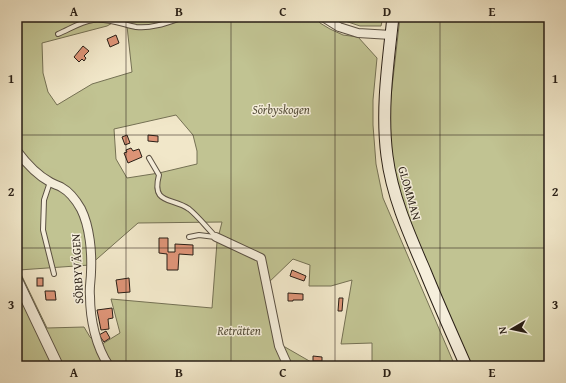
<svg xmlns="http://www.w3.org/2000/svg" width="566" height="383" font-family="'Gentium Book Plus',serif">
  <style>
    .green { fill: #c1c392; stroke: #757154; fill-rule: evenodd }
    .building { fill: #dd9477; stroke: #291f16 }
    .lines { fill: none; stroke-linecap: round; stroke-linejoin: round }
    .service-casing { stroke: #5b5143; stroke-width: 6 }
    .minor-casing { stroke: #5b5143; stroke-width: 10 }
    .tertiary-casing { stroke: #5b5143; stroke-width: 12 }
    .secondary-casing { stroke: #291f16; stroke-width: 13 }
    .service { stroke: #f6efdc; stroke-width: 4 }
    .minor { stroke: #f6efdc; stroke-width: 8 }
    .tertiary { stroke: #f6efdc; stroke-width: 10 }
    .secondary { stroke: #f6efdc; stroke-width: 11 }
    .grid { fill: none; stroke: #291f16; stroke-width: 1; stroke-opacity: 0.55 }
    .labels { text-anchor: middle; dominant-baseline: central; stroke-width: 3; stroke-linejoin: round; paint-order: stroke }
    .park-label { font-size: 12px; font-style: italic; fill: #57503b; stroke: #f6efdc }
    .street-label { font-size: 12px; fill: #291f16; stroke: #f6efdc }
    .neatline { fill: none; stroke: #291f16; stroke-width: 1.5 }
    .grid-label { font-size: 13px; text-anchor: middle; font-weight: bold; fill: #291f16 }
  </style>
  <rect width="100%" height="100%" fill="#f1e7c9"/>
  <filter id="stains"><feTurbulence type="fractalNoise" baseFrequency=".005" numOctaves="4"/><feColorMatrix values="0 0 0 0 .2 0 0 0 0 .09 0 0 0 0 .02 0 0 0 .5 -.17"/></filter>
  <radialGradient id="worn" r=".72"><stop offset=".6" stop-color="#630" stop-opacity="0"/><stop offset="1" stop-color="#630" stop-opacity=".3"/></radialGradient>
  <g class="green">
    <path d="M17,17H123L107,26L42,43L43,73L48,92L57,105L92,84L132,72L126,17H315L320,23L330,29L343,35L358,37L377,58L373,100V125L376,164L383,198L455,366H372V343L341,344L352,280L331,286H309L310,265L293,259L266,285L278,347H285L318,366H60L17,273ZM176,115L193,135L197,151V164L159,173L127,178L116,159L114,129ZM222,222L217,242L212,308L111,299L120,333L99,346L90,337L84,327L47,328L19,270L90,265L138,223Z"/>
    <path d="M333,17H383L381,26H360Z"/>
    <path d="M400,17H549V366H470L418,248L398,189L391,157L389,114Z"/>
    <path d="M17,289L56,366H17Z"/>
  </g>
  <g class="building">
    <path d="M116,35L119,43L110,47L107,39Z"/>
    <path d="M83,46L89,51L84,56L86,58L84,61L82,59L79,62L74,57Z"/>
    <path d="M127,135L130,143L125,145L122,137Z"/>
    <path d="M148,135L158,136V142L148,141Z"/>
    <path d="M131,148L133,151L139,149L142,157L128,163L124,153L127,152L126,150Z"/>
    <path d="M159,238H168V252H175V244L193,245V255L179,254L178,270H167V254L159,253Z"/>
    <path d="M292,270L306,276L304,281L290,276Z"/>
    <rect x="37" y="278" width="6" height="8"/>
    <path d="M129,278L130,292L118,293L116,280Z"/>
    <path d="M45,291H55L56,300H46Z"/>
    <path d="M288,293L303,294V300H293V301H288Z"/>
    <path d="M339,298H343L342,311H338Z"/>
    <path d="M112,308L113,318L108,319L109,329L101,330L97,310Z"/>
    <path d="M106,331L110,338L104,342L99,335Z"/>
    <path d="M313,356L322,357V361H313Z"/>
  </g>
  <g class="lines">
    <g class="service-casing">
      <g id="service">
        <path d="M58,34C70,29 80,22 93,20C107,18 122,24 136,27C152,29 169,22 184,17"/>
        <path d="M149,158L159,175C151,205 172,197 189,209C198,216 208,229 216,237"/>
        <path d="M50,182L44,200L43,230L54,274"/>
        <path d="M189,237L199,235L215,237"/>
      </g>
    </g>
    <g class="minor-casing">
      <g id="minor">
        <path d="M323,17L339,27L358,33L391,35"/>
        <path d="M17,151C26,163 37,175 50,182C53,184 57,185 61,187C70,192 76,200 81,209C90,227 92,253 91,272C91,280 89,288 90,296C90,319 96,347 109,366"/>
        <path d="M216,237L261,258L279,346L288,366"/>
      </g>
    </g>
    <g class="tertiary-casing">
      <path id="tertiary" d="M17,280L58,366"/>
    </g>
    <g class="secondary-casing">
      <path id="secondary" d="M393,17C388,63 381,110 387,156C392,196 409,234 425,271C438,303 452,334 466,366"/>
    </g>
    <use href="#service" class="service"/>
    <use href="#minor" class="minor"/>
    <use href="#tertiary" class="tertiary"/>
    <use href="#secondary" class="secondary"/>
  </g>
  <path class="grid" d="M126,17V366M231,17V366M335,17V366M440,17V366M17,135H549M17,248H549"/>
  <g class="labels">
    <g class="park-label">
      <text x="281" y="109">Sörbyskogen</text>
      <text x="239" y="330">Reträtten</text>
    </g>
    <g class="street-label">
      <text transform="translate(410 193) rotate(74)">GLOMMAN</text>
      <text transform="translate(77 269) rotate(-93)">SÖRBYVÄGEN</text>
    </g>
  </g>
  <rect width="566" height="383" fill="none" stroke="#f1e7c9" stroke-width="44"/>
  <g transform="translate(512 329) rotate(261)" stroke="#f6efdc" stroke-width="3" paint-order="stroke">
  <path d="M0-3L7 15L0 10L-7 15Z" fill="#291f16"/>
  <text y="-6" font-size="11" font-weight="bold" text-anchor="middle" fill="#291f16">N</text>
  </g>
  <rect x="22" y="22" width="522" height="339" class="neatline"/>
  <g class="grid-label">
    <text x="74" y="16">A</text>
    <text x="179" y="16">B</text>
    <text x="283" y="16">C</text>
    <text x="387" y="16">D</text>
    <text x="492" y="16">E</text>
    <text x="11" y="83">1</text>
    <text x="555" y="83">1</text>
    <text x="11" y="196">2</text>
    <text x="555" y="196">2</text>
    <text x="11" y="309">3</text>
    <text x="555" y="309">3</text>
    <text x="74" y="377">A</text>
    <text x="179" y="377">B</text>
    <text x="283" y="377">C</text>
    <text x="387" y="377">D</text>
    <text x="492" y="377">E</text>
  </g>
  <rect width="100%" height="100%" filter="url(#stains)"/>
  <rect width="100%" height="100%" fill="url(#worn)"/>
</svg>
